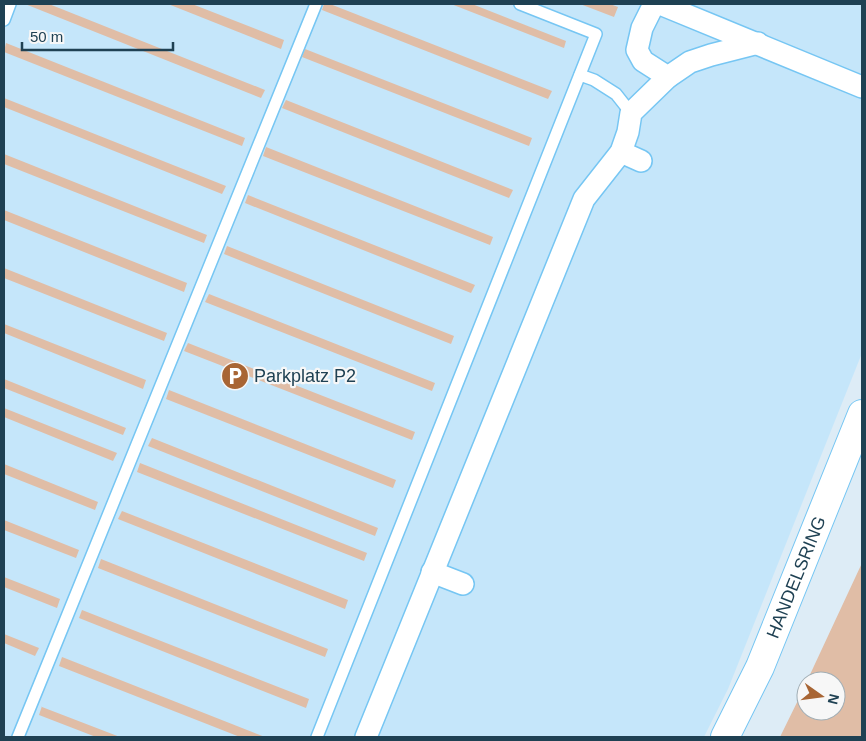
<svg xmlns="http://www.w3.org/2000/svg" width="866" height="741" font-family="Arial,sans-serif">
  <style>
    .built { fill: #c5e6fa }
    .green { fill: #e0bda6 }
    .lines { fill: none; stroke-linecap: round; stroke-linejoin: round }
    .lane-casing { stroke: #76c6f3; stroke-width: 14 }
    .street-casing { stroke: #76c6f3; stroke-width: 24 }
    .secondary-casing { stroke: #76c6f3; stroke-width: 30 }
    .lane { stroke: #fff; stroke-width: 11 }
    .street { stroke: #fff; stroke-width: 21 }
    .secondary { stroke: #fff; stroke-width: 28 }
    .labels { text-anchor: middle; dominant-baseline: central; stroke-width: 4.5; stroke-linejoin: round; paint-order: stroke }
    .poi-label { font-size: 18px; fill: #1f4153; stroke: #f7f7f7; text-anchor: start }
    .street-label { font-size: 18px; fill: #1f4153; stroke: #f7f7f7 }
  </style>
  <rect width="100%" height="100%" fill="#ddecf6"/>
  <path class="built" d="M4,4H862V353L728,689L704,737H4Z"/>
  <g class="green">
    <path d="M25,4H49L265,90L261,98Z"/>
    <path d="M168,4H192L284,40L281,49Z"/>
    <path d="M324,4H330L552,91L548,99L322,10Z"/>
    <path d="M451,4H472L566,41L564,48Z"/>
    <path d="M580,4H610L618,7L614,17Z"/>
    <path d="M6,43L245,138L242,146L4,52Z"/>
    <path d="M305,49L532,138L529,146L302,57Z"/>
    <path d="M4,98L226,186L222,194L4,107Z"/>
    <path d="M286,100L513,190L509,198L282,108Z"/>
    <path d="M266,147L493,237L490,245L263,156Z"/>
    <path d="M4,154L207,235L204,243L4,164Z"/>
    <path d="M248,195L475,285L471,293L245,203Z"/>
    <path d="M4,210L187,283L184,292L4,220Z"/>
    <path d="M227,246L454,336L451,344L224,254Z"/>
    <path d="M4,268L167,333L164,341L4,278Z"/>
    <path d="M209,294L435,383L432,391L205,302Z"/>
    <path d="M4,324L146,380L143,389L4,333Z"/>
    <path d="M188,343L415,432L412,440L184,351Z"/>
    <path d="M4,379L126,428L123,435L4,388Z"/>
    <path d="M169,390L396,480L393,488L166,399Z"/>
    <path d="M4,408L117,453L113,461L4,417Z"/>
    <path d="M152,438L378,528L375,536L148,446Z"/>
    <path d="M140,463L367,553L364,561L137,472Z"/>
    <path d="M4,464L98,502L95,510L4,474Z"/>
    <path d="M122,511L348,600L345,609L118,519Z"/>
    <path d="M4,520L79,550L76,558L4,530Z"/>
    <path d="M101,559L328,649L325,657L98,568Z"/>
    <path d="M862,563V737H780L806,684V711H836V681H807Z"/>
    <path d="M4,577L60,599L57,608L4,587Z"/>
    <path d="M82,610L309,699L306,708L79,618Z"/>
    <path d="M4,634L39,648L35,656L4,643Z"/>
    <path d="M62,657L265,737H240L59,666Z"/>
    <path d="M42,706V707L120,737H96L39,715Z"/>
  </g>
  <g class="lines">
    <g class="lane-casing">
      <g id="lane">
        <path d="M4,20L10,4"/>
        <path d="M580,75L594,80L616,94L631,113"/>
        <path d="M18,737L316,4"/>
        <path d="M317,737L596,34L520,4"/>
      </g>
    </g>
    <g class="street-casing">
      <g id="street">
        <path d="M654,4L642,28L637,50L643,61L668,77L690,62L711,55L758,43"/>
        <path d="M660,4L862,87"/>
        <path d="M621,152L641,161"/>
        <path d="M432,572L463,584"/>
        <path d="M366,737L584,199L621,152L628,132L631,113L668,77"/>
      </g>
    </g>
    <g class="secondary-casing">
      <g id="secondary">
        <path id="s1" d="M725,737L760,667L862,414"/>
      </g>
    </g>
    <use href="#lane" class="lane"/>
    <use href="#street" class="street"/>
    <use href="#secondary" class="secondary"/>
  </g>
  <defs>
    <g id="parking-disc" transform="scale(1.4375)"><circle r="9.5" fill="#a86534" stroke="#f7f7f7"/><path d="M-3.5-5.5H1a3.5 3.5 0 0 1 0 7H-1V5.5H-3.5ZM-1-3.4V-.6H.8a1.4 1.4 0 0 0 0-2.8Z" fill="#fff"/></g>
  </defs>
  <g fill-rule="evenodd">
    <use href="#parking-disc" x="235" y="376"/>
  </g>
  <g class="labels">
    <g class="poi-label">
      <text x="254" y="376">Parkplatz P2</text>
    </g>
    <g class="street-label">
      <text stroke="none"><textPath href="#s1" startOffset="175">HANDELSRING</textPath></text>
    </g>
  </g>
  <rect width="866" height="741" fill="none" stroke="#1f4153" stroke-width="10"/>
  <g transform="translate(821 696) rotate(104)"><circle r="24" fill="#f7f7f7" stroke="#a1aeb5"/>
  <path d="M0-4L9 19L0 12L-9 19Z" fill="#a86534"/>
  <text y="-8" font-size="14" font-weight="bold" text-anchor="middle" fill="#1f4153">N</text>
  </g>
  <path d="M22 42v8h151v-8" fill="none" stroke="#1f4153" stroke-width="2.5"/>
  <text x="30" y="42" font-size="15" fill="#1f4153" stroke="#f7f7f7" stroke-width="4" paint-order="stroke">50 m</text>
</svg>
